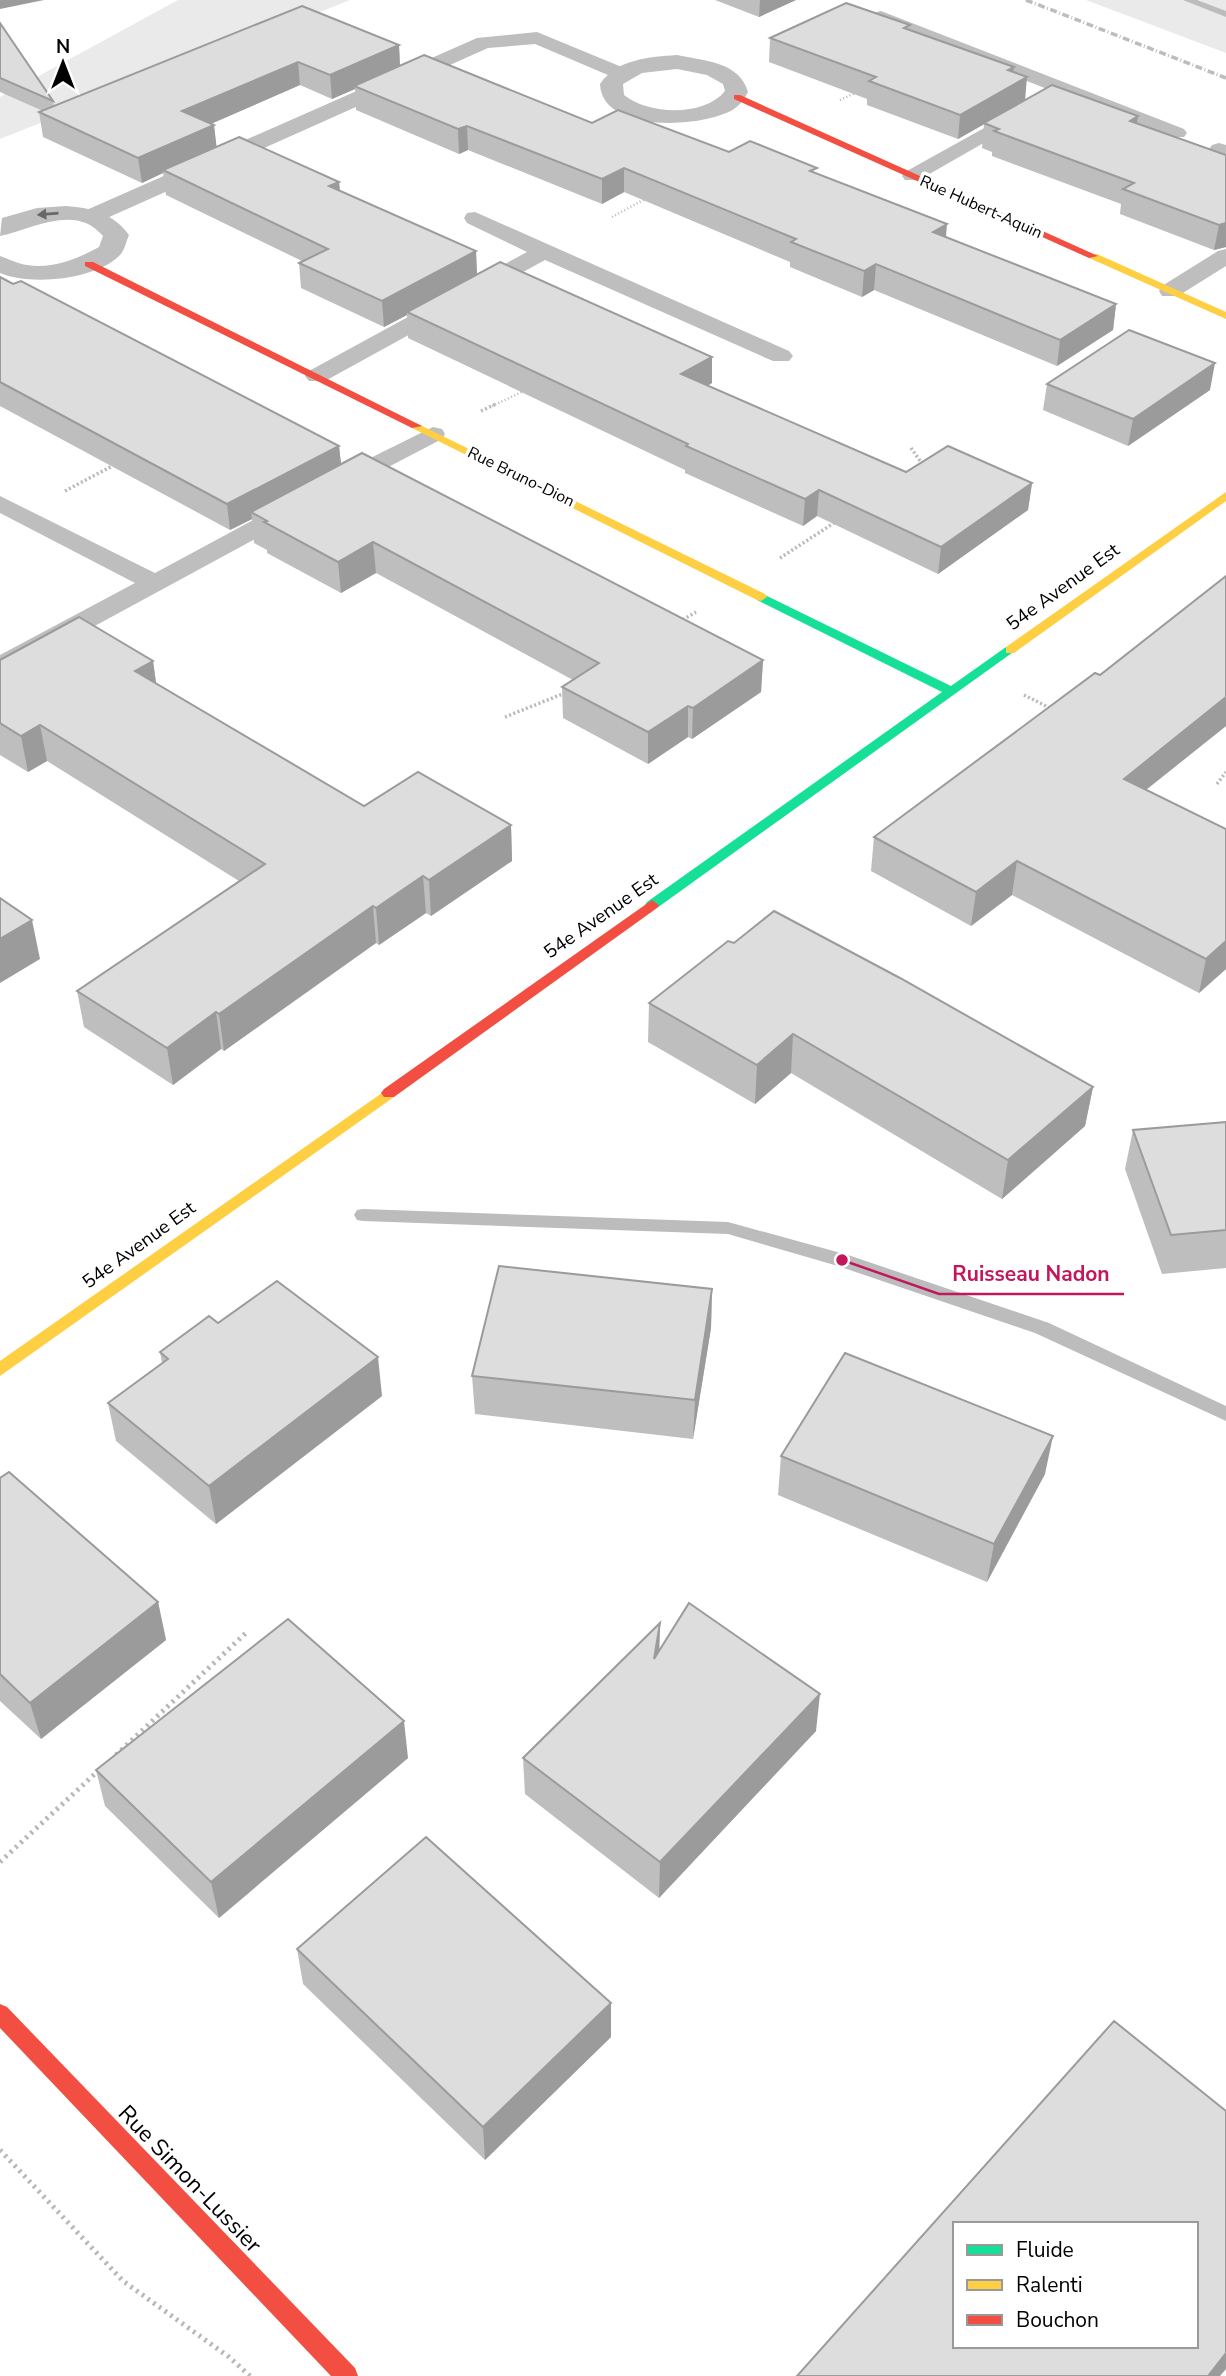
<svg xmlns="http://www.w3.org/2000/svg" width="1226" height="2376" font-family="'Nunito Sans',sans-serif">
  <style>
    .green { fill: #eaeaea }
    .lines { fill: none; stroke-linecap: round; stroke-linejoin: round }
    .stream { fill: #bcbcbc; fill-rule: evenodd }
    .path-far2 { stroke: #b8b8b8; stroke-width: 2.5; stroke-dasharray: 1 2.5; stroke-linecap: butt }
    .path-far1 { stroke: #b8b8b8; stroke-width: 3.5; stroke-dasharray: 2 2.5; stroke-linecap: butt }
    .path { stroke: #b8b8b8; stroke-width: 5; stroke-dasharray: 2.5 4.5; stroke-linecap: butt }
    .lane { fill: #bebebe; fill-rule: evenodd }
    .street { fill: #bebebe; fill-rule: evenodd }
    .fast { fill: #16e098; fill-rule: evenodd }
    .slow { fill: #ffcf43; fill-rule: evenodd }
    .jam { fill: #f24e42; fill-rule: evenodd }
    .rail { stroke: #bdbdbd; stroke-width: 3.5; stroke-dasharray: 7 2.5 1 2.5; stroke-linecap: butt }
    .wall { fill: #bebebe }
    .shaded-wall { fill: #9b9b9b }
    .building { fill: #ddd; stroke: #9b9b9b; stroke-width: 2; fill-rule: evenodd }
    .oneway { fill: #686868 }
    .labels { text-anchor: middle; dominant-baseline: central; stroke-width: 7; stroke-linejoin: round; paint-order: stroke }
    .far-street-label { font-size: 16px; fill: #000; stroke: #fff }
    .street-label { font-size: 19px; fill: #000; stroke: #fff }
    .near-street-label { font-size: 23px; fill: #000; stroke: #fff }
    .leader { fill: none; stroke: #c2185b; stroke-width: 2.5 }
    .callout-dot { fill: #c2185b; stroke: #fff; stroke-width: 2.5 }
    .callout-label { font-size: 21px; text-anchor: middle; font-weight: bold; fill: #c2185b; stroke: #fff; stroke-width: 7; stroke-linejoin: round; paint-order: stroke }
  </style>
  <rect width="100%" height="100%" fill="#fff"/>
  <g class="green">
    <path d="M178,0H350L0,139V97Z"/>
    <path d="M1086,0H1226V53Z"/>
  </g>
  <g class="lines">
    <g class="stream">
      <path d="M1183,0H1197L1226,11V17Z"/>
      <path d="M363,1209L728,1222L848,1255L1049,1323L1226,1406V1421L1035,1333L838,1266L728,1234L363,1221L357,1220L354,1215L357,1210Z"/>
    </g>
    <g class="path-far2">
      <path d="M840,100L857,92"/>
      <path d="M612,217L645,199"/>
      <path d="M492,406L524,391"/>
    </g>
    <g class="path-far1">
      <path d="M481,411L496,404"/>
      <path d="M911,448L923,465L921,467"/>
      <path d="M65,491L116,464"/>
      <path d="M780,558L837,521"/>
      <path d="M679,622L696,612"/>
      <path d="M1024,695L1054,710"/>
      <path d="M505,717L565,693"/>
      <path d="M1217,784L1226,772"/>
    </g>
    <g class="path">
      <path d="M116,1755L248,1631"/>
      <path d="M0,1862L99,1770"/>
      <path d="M0,2150L123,2281L229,2357L250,2376"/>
    </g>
    <g class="lane">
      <path d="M881,11L1184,129L1187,133L1184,137H1170L874,21L871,17L874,13Z"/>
      <path d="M537,32L629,70L632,74L629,78H615L535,44L488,48L98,222H82L79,217L82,212L477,38Z"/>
      <path d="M1022,107L1029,109L1032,113L1029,117L919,180H905L902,176L905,172Z"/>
      <path d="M1219,143L1226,145V158L1212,153L1209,149L1212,145Z"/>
      <path d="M475,212L789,351L793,356L789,361H773L545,260L325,381H309L305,376L309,371L527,252L467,223L464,218L467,213Z"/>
      <path d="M1226,249V266L1178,296H1162L1159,291L1162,286L1218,251Z"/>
      <path d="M433,427L442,429L445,434L442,439L350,487L341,489L332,487L329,482L332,477Z"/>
      <path d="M0,496L155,573L285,503L294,501L303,503L306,508L303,513L10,672L0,674V655L135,583L0,513Z"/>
    </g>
    <g class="street">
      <path d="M677,55C704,61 739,61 748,92C745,98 740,105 734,109C704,128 602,134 600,84C617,59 649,57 677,55ZM677,69L707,75L723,84L725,91C704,117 649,115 624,95L623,84L642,73Z"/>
      <path d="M66,206C92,208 113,213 129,235C126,241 125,250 120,255C96,280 30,286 0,273V256C9,259 18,264 27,265C53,269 77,259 99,247L103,236C76,203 32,229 0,236L2,218L37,208Z"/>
    </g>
    <path class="fast" d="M761,593L951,686L1006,647H1014L1016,650L657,908H647L645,905L647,902L942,692L757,600L755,597Z"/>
    <g class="slow">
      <path d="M1089,254H1097L1226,312V319L1089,258Z"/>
      <path d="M416,423L765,594L767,597L761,601L757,600L412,428L410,426Z"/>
      <path d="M1226,492V501L1014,653H1006V647Z"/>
      <path d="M389,1088L394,1089L397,1093L394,1097L0,1376V1361Z"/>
    </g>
    <g class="jam">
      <path d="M734,95H740L1098,256L1089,258L734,99Z"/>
      <path d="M85,262H93L422,426L412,428L85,266Z"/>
      <path d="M652,900L659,905L657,908L394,1097H384L381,1093L384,1089Z"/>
      <path d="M0,2004L7,2007L355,2368L358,2376H331L0,2028Z"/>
    </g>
    <path class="rail" d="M1026,0L1226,78"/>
  </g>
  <g class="wall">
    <path d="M715,0H796L759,17Z"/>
    <path d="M302,6L399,45L400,65L592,123L729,152L817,173L946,237L1116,304L1113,330L1057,366L874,290L862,297L790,267V262L624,192L602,204L468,150L459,154L356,110L355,89L332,99L300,85L211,124L214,125L216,146L339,182L340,191L476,251L477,275L712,357V383L707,386L906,472L1032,483L1028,510L938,574L817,516L803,526L685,473V470L408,338L407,315L384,327L301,288L299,263L302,261L166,195L163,173L142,183L43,137L39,112L43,111L0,92V23L53,101L54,106Z"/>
    <path d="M909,30L1013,72L1025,101L1137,123L1226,155V247L1214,250L1120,214L1121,204L992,156V152L982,148L984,124L958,139L867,105V99L769,62L770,38Z"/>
    <path d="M0,277L339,446L341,465L763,660L761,692L692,739L688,737L648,764L563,718L562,687L573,680L376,573L341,593L267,553V550L254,543L252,519L230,530L0,406Z"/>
    <path d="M1047,384L1210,390L1128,446L1043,410Z"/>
    <path d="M1226,576V726L1146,790L1226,829V969L1199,993L1012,895L971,926L871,871L874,837L1100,675Z"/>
    <path d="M0,660L153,661L156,683L364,806L511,825L512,861L431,916L426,913L379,945L376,943L224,1051L221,1049L173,1085L84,1027L77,991L239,881L47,761L28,772L0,755Z"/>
    <path d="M649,1003L1093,1087L1085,1126L1002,1199L791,1073L755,1104L648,1042Z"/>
    <path d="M1226,1122V1268L1162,1274L1125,1169L1133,1130Z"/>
    <path d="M712,1289L711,1328L693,1439L475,1414L472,1376Z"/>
    <path d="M218,1323L382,1396L216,1524L116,1441L108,1403L162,1363L160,1352Z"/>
    <path d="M781,1456L1045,1474L987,1582L778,1495Z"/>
    <path d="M0,1478L158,1602L166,1640L41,1739L0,1701Z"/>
    <path d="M660,1623L659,1651L816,1731L659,1898L525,1794L523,1758Z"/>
    <path d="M408,1758L219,1918L105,1806L96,1770Z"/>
    <path d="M297,1949L611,2037L485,2160L303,1984Z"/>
  </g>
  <g class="shaded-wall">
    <path d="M0,0H44L0,9Z"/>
    <path d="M760,0H796L759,17Z"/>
    <path d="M399,45L400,69L354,86L355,89L332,99L330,75Z"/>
    <path d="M298,62L300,85L185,135L182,111Z"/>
    <path d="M1014,67L1011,86L1027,77L1025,101L958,139L960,115L1008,70Z"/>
    <path d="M1138,116L1135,140L1130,121Z"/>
    <path d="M214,125L217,150L163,170V173L142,183L138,158Z"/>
    <path d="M467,126L468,150L459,154L458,129Z"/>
    <path d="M624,168V192L602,204V179Z"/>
    <path d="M339,182L341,207L329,186Z"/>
    <path d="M1226,223V247L1214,250L1219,225Z"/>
    <path d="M947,224L945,249L933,232Z"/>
    <path d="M476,251L477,276L407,312V315L384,327L382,301Z"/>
    <path d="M876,264L874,290L862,297L864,271Z"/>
    <path d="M1116,304L1113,330L1057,366L1060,340Z"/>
    <path d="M712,357V383L680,401L681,374Z"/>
    <path d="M1215,363L1210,390L1128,446L1133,419Z"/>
    <path d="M339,446L342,472L251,512L252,519L230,530L227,504Z"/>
    <path d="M1032,483L1028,510L938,574L941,547Z"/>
    <path d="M819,490L817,516L803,526L805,499Z"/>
    <path d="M373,542L376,573L341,593L338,562Z"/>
    <path d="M763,660L761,692L692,739L693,708Z"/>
    <path d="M153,661L158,697L135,671Z"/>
    <path d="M1226,697V726L1118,812L1124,779Z"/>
    <path d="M688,706V737L648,764V732Z"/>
    <path d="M40,725L47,761L28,772L21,736Z"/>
    <path d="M511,825L512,861L431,916L429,880Z"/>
    <path d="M1017,861L1012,895L971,926L976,892Z"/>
    <path d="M423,876L426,913L379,945L376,908Z"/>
    <path d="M373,906L376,943L224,1051L219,1014Z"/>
    <path d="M32,920L40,959L0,983V939Z"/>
    <path d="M1226,941V969L1199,993L1206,959Z"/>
    <path d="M216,1012L221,1049L173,1085L167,1048Z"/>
    <path d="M793,1034L791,1073L755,1104L757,1065Z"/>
    <path d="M1093,1087L1085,1126L1002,1199L1008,1160Z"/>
    <path d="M712,1289L711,1328L693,1439L695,1400Z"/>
    <path d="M378,1357L382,1396L216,1524L209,1486Z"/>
    <path d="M1053,1436L1045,1474L987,1582L994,1544Z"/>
    <path d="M158,1602L166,1640L41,1739L30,1703Z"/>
    <path d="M660,1623L659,1660L654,1659Z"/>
    <path d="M820,1694L816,1731L659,1898L660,1862Z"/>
    <path d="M404,1721L408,1758L219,1918L211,1882Z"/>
    <path d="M611,2003V2037L485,2160L483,2127Z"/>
    <path d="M1226,2353V2369L1220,2376H1208Z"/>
  </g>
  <g class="building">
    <path d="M846,3L910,25L904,28L1014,67L1008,70L1027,77L960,115L869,81L876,77L770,38Z"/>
    <path d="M302,6L399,45L330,75L298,62L182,111L214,125L138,158L39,112Z"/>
    <path d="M0,23L53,101L0,78Z"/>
    <path d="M424,55L592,123L618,110L729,152L750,141L817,168L810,171L947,224L933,232L1116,304L1060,340L876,264L864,271L791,242L796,239L624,168L602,179L467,126L458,129L354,86Z"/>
    <path d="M1052,85L1138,116L1130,121L1226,155V223L1219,225L1123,189L1134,183L994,131L999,129L984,123Z"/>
    <path d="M239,137L339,182L329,186L476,251L382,301L299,263L328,249L163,170Z"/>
    <path d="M500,262L712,357L681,374L906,472L948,446L1032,483L941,547L819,490L805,499L686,446L688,444L407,312Z"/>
    <path d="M0,277L13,284L21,281L339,446L227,504L0,382Z"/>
    <path d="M1129,330L1215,363L1133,419L1047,384Z"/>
    <path d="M362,453L763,660L693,708L688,706L648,732L562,687L599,663L373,542L338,562L264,522L267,521L251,512Z"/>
    <path d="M1226,576V697L1124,779L1226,829V941L1206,959L1017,861L976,892L874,837L1095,673L1100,675Z"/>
    <path d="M79,617L153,661L135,671L364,806L418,772L511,825L429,880L423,876L376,908L373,906L219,1014L216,1012L167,1048L77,991L265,864L40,725L21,736L0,723V660Z"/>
    <path d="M0,898L32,920L0,939Z"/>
    <path d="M774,911L900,978L1093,1087L1008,1160L793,1034L757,1065L649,1003L728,941L734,943Z"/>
    <path d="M1226,1122V1230L1171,1235L1133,1130Z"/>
    <path d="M499,1266L712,1289L695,1400L472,1376Z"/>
    <path d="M277,1281L378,1357L209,1486L108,1403L168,1359L160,1352L209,1316L218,1323Z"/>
    <path d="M845,1353L1053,1436L994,1544L781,1456Z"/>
    <path d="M9,1472L158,1602L30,1703L0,1674V1478Z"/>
    <path d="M689,1603L820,1694L660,1862L523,1758L660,1623L654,1659Z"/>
    <path d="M288,1619L404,1721L211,1882L96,1770Z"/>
    <path d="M426,1837L611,2003L483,2127L297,1949Z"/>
    <path d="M1114,2021L1226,2111V2353L1208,2376H797ZM955,2224H1196V2346H955Z"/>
  </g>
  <defs><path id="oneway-solid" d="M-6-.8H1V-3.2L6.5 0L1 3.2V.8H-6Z" transform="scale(1.75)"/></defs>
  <use class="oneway" href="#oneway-solid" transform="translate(48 214) rotate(175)"/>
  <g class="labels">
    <g class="far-street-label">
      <text transform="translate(981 207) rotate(24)">Rue Hubert-Aquin</text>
      <text transform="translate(521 477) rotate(26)">Rue Bruno-Dion</text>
    </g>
    <g class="street-label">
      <text transform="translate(1063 587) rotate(-36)">54e Avenue Est</text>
      <text transform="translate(601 916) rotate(-35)">54e Avenue Est</text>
      <text transform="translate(139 1245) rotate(-36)">54e Avenue Est</text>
    </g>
    <g class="near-street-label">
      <text transform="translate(190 2179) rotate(46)">Rue Simon-Lussier</text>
    </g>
  </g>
  <path class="leader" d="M842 1260L939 1294H1124"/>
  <circle class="callout-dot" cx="842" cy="1260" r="7"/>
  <g class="callout-label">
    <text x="1031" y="1281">Ruisseau Nadon</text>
  </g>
  <rect x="953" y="2222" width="245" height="126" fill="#ffffff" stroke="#999999" stroke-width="2"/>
  <rect x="967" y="2245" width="35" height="10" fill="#16e098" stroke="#999999" stroke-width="2"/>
  <text x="1016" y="2257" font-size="21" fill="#000000">Fluide</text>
  <rect x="967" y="2280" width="35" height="10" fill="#ffcf43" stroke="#999999" stroke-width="2"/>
  <text x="1016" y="2292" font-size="21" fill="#000000">Ralenti</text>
  <rect x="967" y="2315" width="35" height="10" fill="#f24e42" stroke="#999999" stroke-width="2"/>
  <text x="1016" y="2327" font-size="21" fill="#000000">Bouchon</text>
  <g transform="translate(63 63)" stroke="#ffffff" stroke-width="5" paint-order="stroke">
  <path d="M0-5L12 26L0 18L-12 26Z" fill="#000000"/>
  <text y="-10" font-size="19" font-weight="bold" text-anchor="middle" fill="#000000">N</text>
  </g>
</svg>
